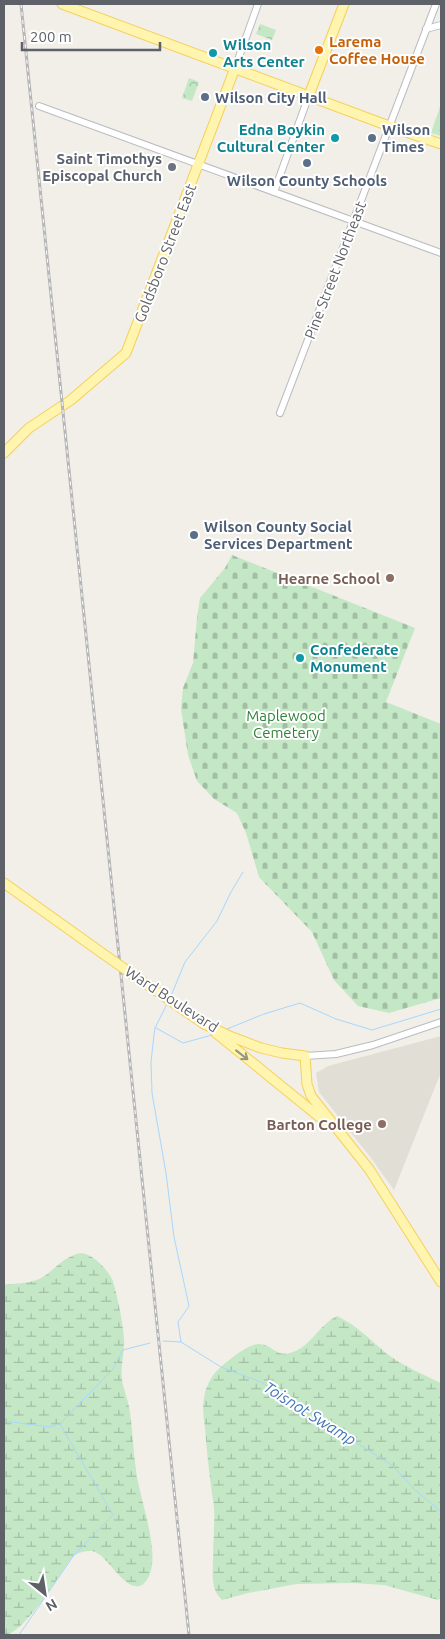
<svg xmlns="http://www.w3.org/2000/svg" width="445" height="1639" font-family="Ubuntu,sans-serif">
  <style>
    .education { fill: #e1ded5 }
    .wetland { fill: url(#wetland-marsh) }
    .cemetery { fill: url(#cemetery-stones) }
    .park { fill: url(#park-crowns) }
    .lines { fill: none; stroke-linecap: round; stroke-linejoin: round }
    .stream { stroke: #a9d6ff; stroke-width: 1 }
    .minor-casing { stroke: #b9bcc1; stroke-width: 8 }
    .major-casing { stroke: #f5d05c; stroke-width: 11 }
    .minor { stroke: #fff; stroke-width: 6 }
    .major { stroke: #fff5ae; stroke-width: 9 }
    .rail-casing { stroke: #b6b6b8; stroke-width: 3 }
    .rail { stroke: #fff; stroke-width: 1; stroke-dasharray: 4; stroke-linecap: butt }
    .major-bridge-casing { stroke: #f5d05c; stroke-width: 11; stroke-linecap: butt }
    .major-bridge { stroke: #fff5ae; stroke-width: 9 }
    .oneway { stroke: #969580 }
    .food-dot { fill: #e8710a; stroke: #fff; stroke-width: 2 }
    .culture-dot { fill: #0f9aa8; stroke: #fff; stroke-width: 2 }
    .service-dot { fill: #5c6f8a; stroke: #fff; stroke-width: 2 }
    .worship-dot { fill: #6b7280; stroke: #fff; stroke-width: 2 }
    .education-dot { fill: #8d6e63; stroke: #fff; stroke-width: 2 }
    .labels { text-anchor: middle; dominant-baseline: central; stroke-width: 4; stroke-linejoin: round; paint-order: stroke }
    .food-label { font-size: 15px; font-weight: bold; fill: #c56008; stroke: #fff; text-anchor: start }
    .culture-label { font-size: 15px; font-weight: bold; fill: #0d838f; stroke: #fff; text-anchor: start }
    .service-label { font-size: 15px; font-weight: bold; fill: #4e5e75; stroke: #fff; text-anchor: start }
    .worship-label { font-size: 15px; font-weight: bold; fill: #5b616d; stroke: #fff; text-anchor: end }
    .street-label { font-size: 15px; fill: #5e6268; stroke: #fff }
    .education-label { font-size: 15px; font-weight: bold; fill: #785e54; stroke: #fff; text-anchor: end }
    .park-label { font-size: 15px; fill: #32823a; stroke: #fff }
    .water-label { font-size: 16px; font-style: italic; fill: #4275b5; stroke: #fff }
  </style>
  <defs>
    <pattern id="wetland-marsh" width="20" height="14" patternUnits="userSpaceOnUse" patternTransform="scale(1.25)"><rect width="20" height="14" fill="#c4e8c5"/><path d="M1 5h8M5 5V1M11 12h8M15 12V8" fill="none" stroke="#a2bfa4"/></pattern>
    <pattern id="cemetery-stones" width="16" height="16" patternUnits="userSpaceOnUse" patternTransform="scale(1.25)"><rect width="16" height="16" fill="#c4e8c5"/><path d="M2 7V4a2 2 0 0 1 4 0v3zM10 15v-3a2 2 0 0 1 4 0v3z" fill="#a2bfa4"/></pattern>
    <pattern id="park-crowns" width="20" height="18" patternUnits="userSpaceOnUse" patternTransform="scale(1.25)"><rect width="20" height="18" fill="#c4e8c5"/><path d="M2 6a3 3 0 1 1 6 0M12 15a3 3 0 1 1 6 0" fill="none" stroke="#a2bfa4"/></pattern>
  </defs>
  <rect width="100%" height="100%" fill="#f1efe7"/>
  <path class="education" d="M441,1036V1072L394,1190L371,1158L319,1092L316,1073L328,1066Z"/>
  <g class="wetland">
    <path d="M81,1253C93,1254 107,1269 112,1279C116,1288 124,1328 124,1339C125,1352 120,1366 122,1380C124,1391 129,1402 130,1413C133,1432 133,1451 136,1470C139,1498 162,1554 148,1578C133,1605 110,1559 97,1553C93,1550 87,1551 82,1552C76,1554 74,1555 70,1560C59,1576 23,1635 4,1635V1285C15,1283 28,1284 39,1279C54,1272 61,1257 81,1253Z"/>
    <path d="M337,1316C358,1326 369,1339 386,1353C403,1366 422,1374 441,1383V1598L438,1600L384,1585L352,1583L296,1584L248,1593L222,1600C210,1589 213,1573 213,1557C213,1541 215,1524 214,1508C210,1481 207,1455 205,1428C204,1419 202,1408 204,1398C205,1390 209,1381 214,1374C222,1365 246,1345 258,1344C272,1343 276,1359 293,1352C311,1346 320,1324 337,1316Z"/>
  </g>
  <path class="cemetery" d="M232,555L415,628L386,702L441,724V998L389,1013L358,1006L334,980L312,932L259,877L246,833L237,813L214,799L197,781L188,755L181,709L183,688L193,663L197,618L200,598L225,568Z"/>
  <g class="park">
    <path d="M260,24L276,30L272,40L256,34Z"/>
    <path d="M189,78L199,82L192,101L182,98Z"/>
    <path d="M441,104V136L431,133Z"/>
  </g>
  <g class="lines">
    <g class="stream">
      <path d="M171,996L185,962L217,921L231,892L243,872"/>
      <path d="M167,1004L155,1028L154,1035L151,1062L152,1093L166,1173L174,1237L189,1306L178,1322L181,1342"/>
      <path d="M156,1028L183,1043L212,1035"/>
      <path d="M227,1029L264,1014L300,1003L336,1019L372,1030L441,1009"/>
      <path d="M163,1341L181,1342L221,1367L261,1382L393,1466L414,1489L441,1512"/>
      <path d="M4,1421L50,1427L60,1424L113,1369L123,1350L150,1343"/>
      <path d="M19,1635L74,1555L113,1515L60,1424"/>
    </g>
    <g class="minor-casing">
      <g id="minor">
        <path d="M426,29L441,25"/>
        <path d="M235,68L258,4"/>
        <path d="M39,106L441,253"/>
        <path d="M274,192L309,95"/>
        <path d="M280,413L436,4"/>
        <path d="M305,1056L336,1054L373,1045L441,1022"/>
      </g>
    </g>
    <g class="major-casing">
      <g id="major">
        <path d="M62,4L389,126L441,144"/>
        <path d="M309,95L344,4"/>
        <path d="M4,453L29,428L71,400L126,353L235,68"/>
        <path d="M4,883L102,953"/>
        <path d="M132,974L204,1024L232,1037L261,1048L282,1053L305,1056L307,1084L311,1096L369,1169L441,1282"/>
        <path d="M216,1033L328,1124"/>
      </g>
    </g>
    <use href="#minor" class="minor"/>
    <use href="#major" class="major"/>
    <g class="rail-casing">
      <path id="rail" d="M21,4L189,1635"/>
    </g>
    <use href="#rail" class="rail"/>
    <g class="major-bridge-casing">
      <path id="major-bridge" d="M102,953L132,974"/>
    </g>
    <use href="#major-bridge" class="major-bridge"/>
  </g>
  <defs><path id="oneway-shaft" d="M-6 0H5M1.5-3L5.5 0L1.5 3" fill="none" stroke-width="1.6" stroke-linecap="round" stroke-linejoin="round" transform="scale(1.25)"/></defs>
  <use class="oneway" href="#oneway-shaft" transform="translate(242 1055) rotate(38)"/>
  <circle class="food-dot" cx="319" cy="50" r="5"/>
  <g class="culture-dot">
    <circle cx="213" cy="53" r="5"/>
    <circle cx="335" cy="138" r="5"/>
    <circle cx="300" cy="658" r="5"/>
  </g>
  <g class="service-dot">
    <circle cx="205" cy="97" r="5"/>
    <circle cx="372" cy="138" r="5"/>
    <circle cx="307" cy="163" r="5"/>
    <circle cx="194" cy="535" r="5"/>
  </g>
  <circle class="worship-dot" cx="172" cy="167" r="5"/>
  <g class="education-dot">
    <circle cx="390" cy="578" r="5"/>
    <circle cx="382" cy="1124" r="5"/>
  </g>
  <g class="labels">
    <g class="food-label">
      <text x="329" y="41">Larema<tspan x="329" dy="17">Coffee House</tspan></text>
    </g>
    <g class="culture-label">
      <text x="223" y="44">Wilson<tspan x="223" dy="17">Arts Center</tspan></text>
      <text x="325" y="129" text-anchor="end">Edna Boykin<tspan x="325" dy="17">Cultural Center</tspan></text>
      <text x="310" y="649">Confederate<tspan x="310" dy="17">Monument</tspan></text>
    </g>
    <g class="service-label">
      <text x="215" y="97">Wilson City Hall</text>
      <text x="382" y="129">Wilson<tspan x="382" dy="17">Times</tspan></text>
      <text x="307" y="180" text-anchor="middle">Wilson County Schools</text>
      <text x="204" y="526">Wilson County Social<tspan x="204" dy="17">Services Department</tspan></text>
    </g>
    <g class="worship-label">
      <text x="162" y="158">Saint Timothys<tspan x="162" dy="17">Episcopal Church</tspan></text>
    </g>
    <g class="street-label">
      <text transform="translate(165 253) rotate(-69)">Goldsboro Street East</text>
      <text transform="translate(335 270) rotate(-69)">Pine Street Northeast</text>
      <text transform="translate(172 999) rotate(33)">Ward Boulevard</text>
    </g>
    <g class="education-label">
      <text x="380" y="578">Hearne School</text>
      <text x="372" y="1124">Barton College</text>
    </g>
    <g class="park-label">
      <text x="286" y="715">Maplewood<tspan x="286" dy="17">Cemetery</tspan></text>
    </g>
    <g class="water-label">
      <text transform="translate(310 1413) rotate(32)">Toisnot Swamp</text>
    </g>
  </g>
  <rect width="445" height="1639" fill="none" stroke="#5e6268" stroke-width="10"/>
  <g transform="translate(45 1594) rotate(150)" stroke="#ffffff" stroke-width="4" paint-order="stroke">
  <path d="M0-4L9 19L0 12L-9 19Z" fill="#5e6268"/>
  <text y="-8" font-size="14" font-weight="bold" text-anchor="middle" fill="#5e6268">N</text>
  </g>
  <path d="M22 42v8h138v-8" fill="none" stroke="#5e6268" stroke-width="2.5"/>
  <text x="30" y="42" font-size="15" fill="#5e6268" stroke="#ffffff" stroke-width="4" paint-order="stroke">200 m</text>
</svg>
